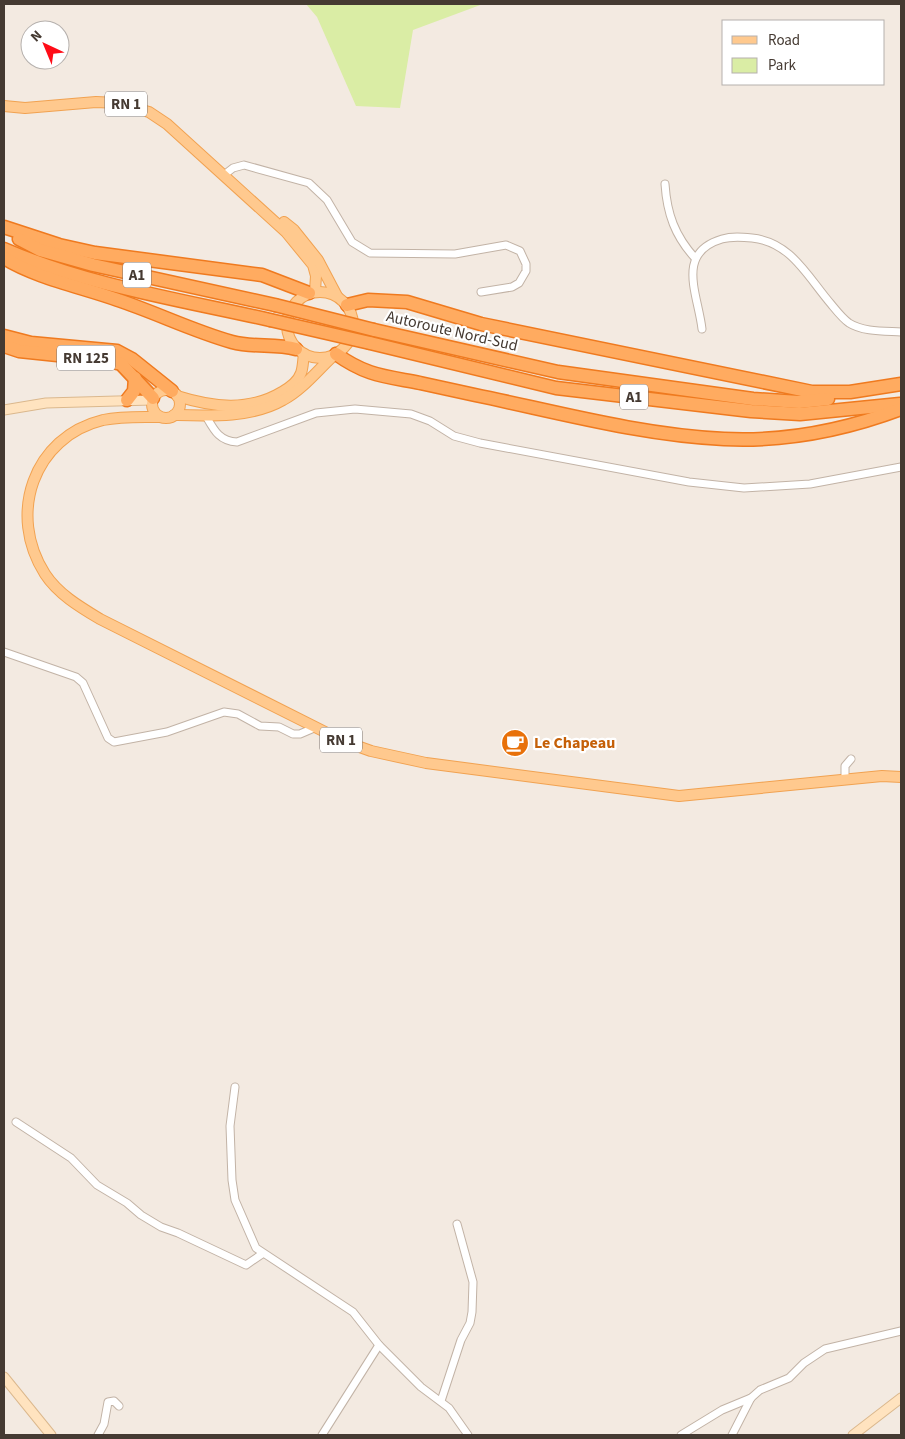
<svg xmlns="http://www.w3.org/2000/svg" width="905" height="1439" font-family="'Source Sans 3',sans-serif">
  <style>
    .green { fill: #daeda5 }
    .lines { fill: none; stroke-linecap: round; stroke-linejoin: round }
    .street-casing { stroke: #c2b3a6; stroke-width: 9 }
    .secondary-casing { stroke: #dbb88d; stroke-width: 11 }
    .primary-casing { stroke: #f1a251; stroke-width: 12 }
    .highway-casing { stroke: #ef7a1f; stroke-width: 15 }
    .street { stroke: #fff; stroke-width: 7 }
    .secondary { stroke: #ffe3bf; stroke-width: 9 }
    .primary { stroke: #ffc98e; stroke-width: 10 }
    .highway { stroke: #ffab60; stroke-width: 12 }
    .highway-bridge-casing { stroke: #ef7a1f; stroke-width: 15; stroke-linecap: butt }
    .highway-bridge { stroke: #ffab60; stroke-width: 12 }
    .labels { text-anchor: middle; dominant-baseline: central; stroke-width: 4.5; stroke-linejoin: round; paint-order: stroke }
    .shield { fill: #fff; stroke: #7d7570; stroke-width: 1 }
    .shield-label { font-size: 15px; font-weight: bold; fill: #453a32 }
    .street-label { font-size: 16px; fill: #453a32; stroke: #fff }
    .food-label { font-size: 16px; font-weight: bold; fill: #c56008; stroke: #fff; text-anchor: start }
  </style>
  <rect width="100%" height="100%" fill="#f3eae1"/>
  <path class="green" d="M306,4H483L413,30L400,108L356,106L317,17Z"/>
  <g class="lines">
    <g class="street-casing">
      <g id="street">
        <path d="M224,175L233,168L244,165L309,183L327,200L352,242L370,253L455,254L506,245L520,251L526,264V271L519,283L512,287L481,292"/>
        <path d="M665,184C667,214 675,236 695,258"/>
        <path d="M702,329C698,294 675,253 722,239C732,236 742,237 752,238C791,242 807,276 831,304C836,310 842,318 849,323C863,332 885,331 901,332"/>
        <path d="M206,416C214,430 219,441 237,442L316,413L355,409L411,414L430,421L454,436L480,443L689,482L744,488L810,484L901,467"/>
        <path d="M4,652L76,677L83,683L108,738L114,742L167,732L224,712L238,714L260,726L279,727L293,734H300L314,728"/>
        <path d="M845,780V766L851,759"/>
        <path d="M235,1087L230,1126L232,1180L235,1200L256,1248L353,1312L379,1345L421,1387L449,1408L468,1435"/>
        <path d="M16,1122L71,1158L97,1185L127,1203L141,1215L161,1227L178,1233L246,1265L262,1254"/>
        <path d="M441,1401L461,1340L470,1323L472,1312L473,1282L457,1224"/>
        <path d="M98,1435L104,1424L108,1402L114,1401L119,1406"/>
        <path d="M322,1435L379,1345"/>
        <path d="M681,1435L722,1410L751,1398"/>
        <path d="M732,1435L751,1398L760,1390L789,1378L804,1363L825,1349L901,1331"/>
      </g>
    </g>
    <g class="secondary-casing">
      <g id="secondary">
        <path d="M4,410L46,403L152,400"/>
        <path d="M4,1377L51,1435"/>
        <path d="M853,1435L901,1398"/>
      </g>
    </g>
    <g class="primary-casing">
      <g id="primary">
        <path d="M4,106L25,108L96,102L118,103L149,112L167,124L286,232L313,265L316,276L315,291"/>
        <path d="M284,222L294,230L318,260L337,296"/>
        <circle cx="320" cy="325" r="33"/>
        <circle cx="166" cy="404" r="14"/>
        <path d="M177,396C212,407 249,412 282,392C289,388 298,382 301,373C303,368 303,360 304,354"/>
        <path d="M174,415C209,416 252,418 283,400C302,390 317,371 332,357"/>
        <path d="M160,417C141,417 122,416 103,420C33,437 7,515 45,574C58,594 80,607 100,619L343,741L371,751L426,763L679,796L882,776L901,777"/>
      </g>
    </g>
    <g class="highway-casing">
      <g id="highway">
        <path d="M4,227L59,245L95,253L262,275L309,293"/>
        <path d="M19,239L40,250L93,265L275,305"/>
        <path d="M4,249C86,285 182,300 270,320"/>
        <path d="M4,258C36,278 82,287 118,300C157,313 193,331 232,342C254,348 275,343 296,349"/>
        <path d="M347,305L368,300L407,302L481,324L812,392H850L901,384"/>
        <path d="M374,330L558,372L753,399L799,402L828,399"/>
        <path d="M4,336L31,343L117,351L132,359L172,391"/>
        <path d="M370,343L556,388L751,411L800,414L900,404"/>
        <path d="M4,346L19,351L105,360L121,364L153,398"/>
        <path d="M336,354C367,376 384,376 420,383C438,387 457,391 475,395C557,412 640,435 724,439C785,442 845,430 901,409"/>
        <path d="M127,400L134,391L135,378"/>
      </g>
    </g>
    <use href="#street" class="street"/>
    <use href="#secondary" class="secondary"/>
    <use href="#primary" class="primary"/>
    <use href="#highway" class="highway"/>
    <g class="highway-bridge-casing">
      <g id="highway-bridge">
        <path d="M275,305L374,330"/>
        <path d="M270,320L370,343"/>
      </g>
    </g>
    <use href="#highway-bridge" class="highway-bridge"/>
  </g>
  <defs>
    <g id="cafe-disc" transform="scale(1.4375)"><circle r="9.5" fill="#e8710a" stroke="#fff"/><path d="M-5.5-4.5H6V0H3Q3 3.5 0 3.5H-2.5Q-5.5 3.5-5.5 0ZM3-3.2v2h1.7v-2ZM-6 4.5H4V6H-6Z" fill="#fff"/></g>
  </defs>
  <g fill-rule="evenodd">
    <use href="#cafe-disc" x="515" y="743"/>
  </g>
  <g class="labels">
    <g class="shield">
      <rect x="105" y="91.5" width="42" height="25" rx="4"/>
      <rect x="123" y="262.5" width="28" height="25" rx="4"/>
      <rect x="57" y="345.5" width="58" height="25" rx="4"/>
      <rect x="620" y="384.5" width="28" height="25" rx="4"/>
      <rect x="320" y="727.5" width="42" height="25" rx="4"/>
    </g>
    <g class="shield-label">
      <text x="126" y="104">RN 1</text>
      <text x="137" y="275">A1</text>
      <text x="86" y="358">RN 125</text>
      <text x="634" y="397">A1</text>
      <text x="341" y="740">RN 1</text>
    </g>
    <g class="street-label">
      <text transform="translate(452 331) rotate(13)">Autoroute Nord-Sud</text>
    </g>
    <g class="food-label">
      <text x="534" y="743">Le Chapeau</text>
    </g>
  </g>
  <rect width="905" height="1439" fill="none" stroke="#453a32" stroke-width="10"/>
  <rect x="722" y="20" width="162" height="65" fill="#ffffff" stroke="#b5b0ad"/>
  <rect x="732" y="36" width="25" height="8" fill="#ffc98e" stroke="#b5b0ad"/>
  <text x="768" y="45" font-size="15" fill="#453a32">Road</text>
  <rect x="732" y="58" width="25" height="15" fill="#daeda5" stroke="#b5b0ad"/>
  <text x="768" y="70" font-size="15" fill="#453a32">Park</text>
  <g transform="translate(45 45) rotate(316)"><circle r="24" fill="#ffffff" stroke="#b5b0ad"/>
  <path d="M0-4L9 19L0 12L-9 19Z" fill="#ff0c17"/>
  <text y="-8" font-size="14" font-weight="bold" text-anchor="middle" fill="#453a32">N</text>
  </g>
</svg>
